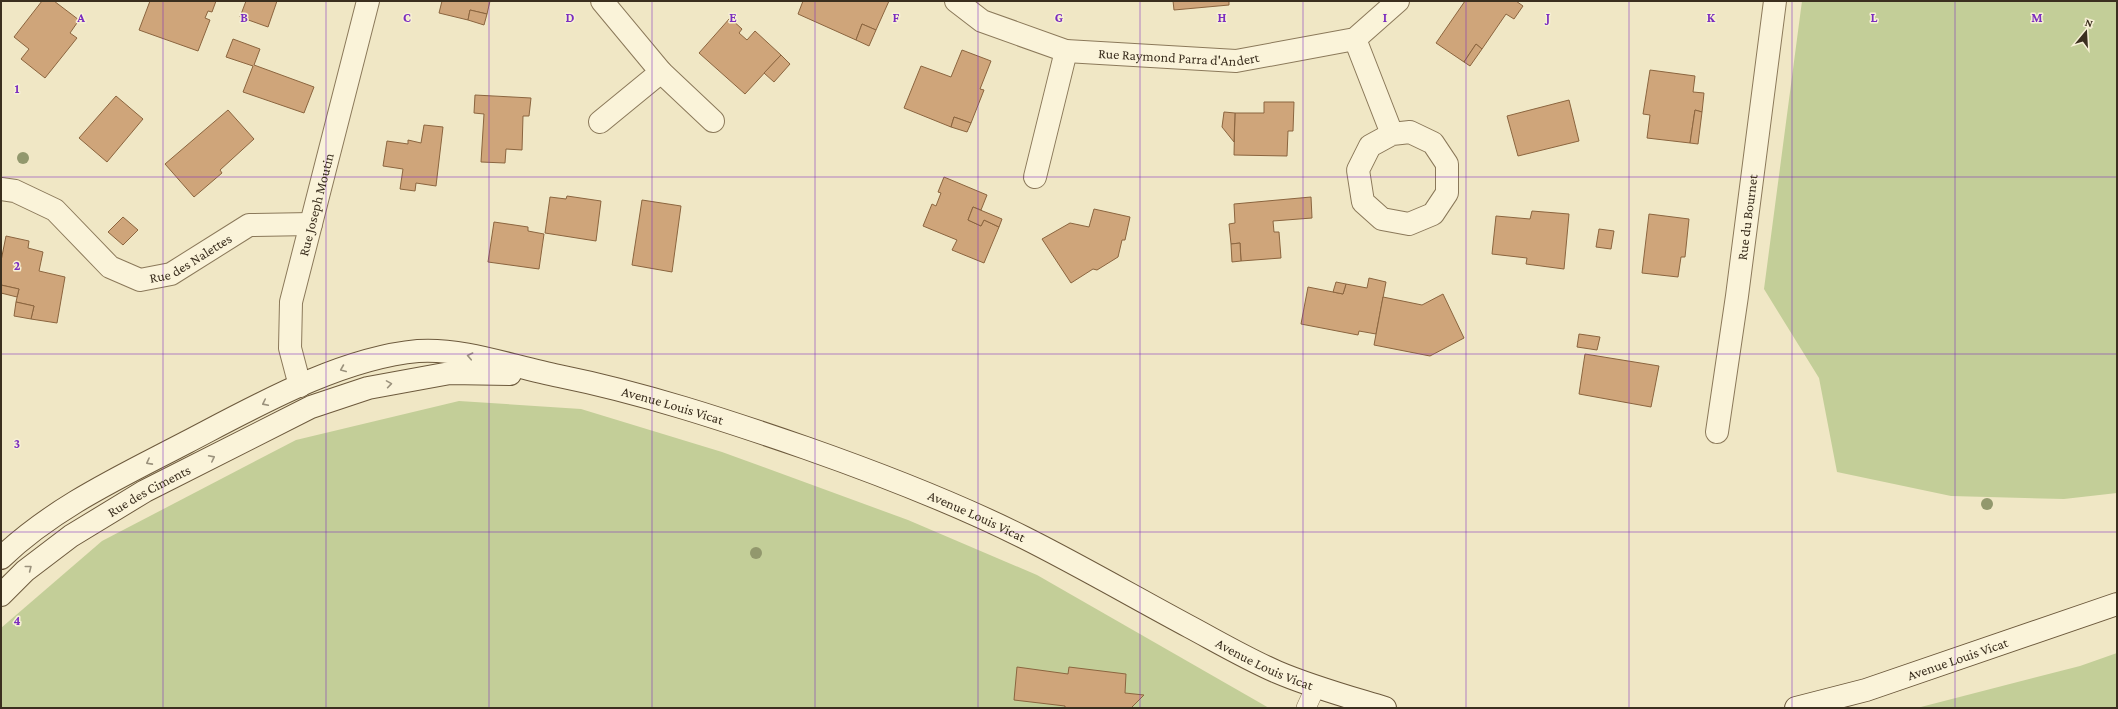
<svg xmlns="http://www.w3.org/2000/svg" width="2118" height="709" font-family="'Crimson Pro',serif">
  <style>
    .green { fill: #c3ce98 }
    .building { fill: #cfa57a; stroke: #8b653f }
    .lines { fill: none; stroke-linecap: round; stroke-linejoin: round }
    .lane-casing { stroke: #8b795a; stroke-width: 20 }
    .street-casing { stroke: #8b795a; stroke-width: 24 }
    .secondary-casing { stroke: #6d5a3d; stroke-width: 24 }
    .lane { stroke: #faf3d9; stroke-width: 19 }
    .street { stroke: #faf3d9; stroke-width: 22 }
    .secondary { stroke: #faf3d9; stroke-width: 22 }
    .tree { fill: #92986d }
    .oneway { stroke: #9a917c }
    .grid { fill: none; stroke: #7b2cbf; stroke-width: 1; stroke-opacity: 0.55 }
    .labels { text-anchor: middle; dominant-baseline: central; stroke-width: 3; stroke-linejoin: round; paint-order: stroke }
    .street-label { font-size: 14px; fill: #3b2f1f; stroke: #f7f0d5 }
    .grid-label { font-size: 13px; text-anchor: middle; font-weight: bold; fill: #7b2cbf; stroke: #f7f0d5; stroke-width: 3; stroke-linejoin: round; paint-order: stroke }
  </style>
  <rect width="100%" height="100%" fill="#f0e7c5"/>
  <g class="green">
    <path d="M1802,1H2117V493L2064,499L1951,496L1837,472L1819,378L1764,289Z"/>
    <path d="M459,401L581,409L722,452L908,520L1037,575L1269,708H1V628L102,541L296,440Z"/>
    <path d="M2117,653V708H1917L2080,666Z"/>
  </g>
  <g class="building">
    <path d="M42,1H54L79,20L70,33L77,38L45,78L21,59L29,49L14,37Z"/>
    <path d="M150,1H216L212,12L208,11L205,18L210,20L198,51L139,30Z"/>
    <path d="M246,1H277L268,27L240,17Z"/>
    <path d="M442,1H490L487,14L470,10L468,20L439,13Z"/>
    <path d="M803,1H889L876,30L862,24L856,40L798,14Z"/>
    <path d="M1173,1H1229V5L1174,10Z"/>
    <path d="M1465,1H1516L1523,6L1514,19L1506,14L1482,49L1476,44L1464,62L1436,43Z"/>
    <path d="M470,10L487,14L484,25L468,20Z"/>
    <path d="M730,18L742,29L739,33L747,40L755,31L781,55L745,94L699,53Z"/>
    <path d="M862,24L876,30L869,46L856,40Z"/>
    <path d="M233,39L260,49L254,65L314,87L304,113L243,92L253,66L226,57Z"/>
    <path d="M1476,44L1482,49L1470,66L1464,62Z"/>
    <path d="M962,50L991,61L980,89L984,90L971,123L954,117L951,127L904,108L921,66L951,77Z"/>
    <path d="M781,55L790,64L774,82L764,73Z"/>
    <path d="M1650,70L1695,76L1693,92L1704,93L1702,112L1695,110L1690,143L1647,138L1650,115L1643,114Z"/>
    <path d="M475,95L531,98L529,116H523L522,150L506,149L505,163L481,162L484,114L474,113Z"/>
    <path d="M116,96L143,119L107,162L79,138Z"/>
    <path d="M1569,100L1579,141L1518,156L1507,116Z"/>
    <path d="M1264,102H1294L1293,131H1288L1287,156L1234,155L1235,113H1264Z"/>
    <path d="M228,110L254,139L220,170L222,173L194,197L165,164Z"/>
    <path d="M1695,110L1702,112L1698,144L1690,143Z"/>
    <path d="M1224,112L1235,113L1234,142L1222,127Z"/>
    <path d="M954,117L971,123L967,132L951,127Z"/>
    <path d="M424,125L443,127L436,186L416,183L415,191L400,189L403,169L383,166L387,141L408,144V140L421,143Z"/>
    <path d="M944,177L987,195L981,210L973,207L968,220L981,226L984,220L999,227L984,263L952,250L957,240L923,226L932,204L936,206L941,193L938,192Z"/>
    <path d="M567,196L601,201L596,241L545,233L550,197L566,199Z"/>
    <path d="M1311,197L1312,218L1273,221L1274,232H1279L1281,258L1241,261L1240,243L1231,244L1229,224L1235,223L1234,204Z"/>
    <path d="M642,200L681,206L672,272L632,265Z"/>
    <path d="M973,207L1002,219L999,227L984,220L981,226L968,220Z"/>
    <path d="M1094,209L1130,217L1125,240H1122L1118,257L1097,270L1093,269L1071,283L1042,239L1070,223L1089,227Z"/>
    <path d="M1532,211L1569,214L1564,269L1526,264L1527,258L1492,254L1496,216L1530,219Z"/>
    <path d="M1649,214L1689,219L1685,257H1681L1678,277L1642,273Z"/>
    <path d="M123,217L138,230L123,245L108,232Z"/>
    <path d="M494,222L528,227V231L544,234L539,269L488,262Z"/>
    <path d="M1599,229L1614,231L1611,249L1596,247Z"/>
    <path d="M6,236L29,241L28,248L43,252L39,271L65,277L57,323L31,319L34,306L16,302L19,289L1,285V261Z"/>
    <path d="M1240,243L1241,261L1232,262L1231,244Z"/>
    <path d="M1369,278L1386,282L1376,334L1359,331L1358,335L1301,324L1308,287L1343,294L1346,284L1367,288Z"/>
    <path d="M1336,282L1346,284L1343,294L1333,292Z"/>
    <path d="M1,285L19,289L17,297L1,293Z"/>
    <path d="M1443,294L1464,338L1430,356L1374,345L1383,297L1422,305Z"/>
    <path d="M16,302L34,306L31,319L14,316Z"/>
    <path d="M1579,334L1600,337L1597,350L1577,347Z"/>
    <path d="M1585,354L1659,366L1651,407L1579,394Z"/>
    <path d="M1017,667L1068,674L1069,667L1126,674L1125,693L1144,695L1131,708H1065V706L1014,700Z"/>
  </g>
  <g class="lines">
    <g class="lane-casing">
      <path id="lane" d="M1306,708L1316,686"/>
    </g>
    <g class="street-casing">
      <g id="street">
        <path id="s1" d="M956,1L982,21L1066,51L1236,61L1355,39L1398,1"/>
        <path d="M1355,39L1392,134L1410,132L1433,143L1447,164V193L1433,214L1409,224L1382,219L1363,202L1358,170L1370,146L1392,134"/>
        <path d="M661,72L713,121"/>
        <path d="M600,122L661,72L602,1"/>
        <path d="M1035,177L1066,51"/>
        <path id="s2" d="M1,189L15,191L55,210L110,267L140,280L171,274L249,225L311,224"/>
        <path id="s3" d="M300,386L290,348L291,302L368,1"/>
        <path id="s4" d="M1717,432L1737,296L1775,1"/>
      </g>
    </g>
    <g class="secondary-casing">
      <g id="secondary">
        <path id="s5" d="M1,558C54,507 122,476 187,442C256,406 340,358 418,351C465,348 513,367 559,376C643,393 725,420 806,448C880,474 953,502 1023,537C1079,565 1134,597 1190,627C1218,642 1247,659 1277,672C1312,687 1349,697 1385,708"/>
        <path id="s6" d="M1,595L25,571L71,536L145,491L311,407L368,388L450,373L510,374"/>
        <path id="s7" d="M1796,708L1866,690L2117,604"/>
      </g>
    </g>
    <use href="#lane" class="lane"/>
    <use href="#street" class="street"/>
    <use href="#secondary" class="secondary"/>
  </g>
  <g class="tree">
    <circle cx="23" cy="158" r="6"/>
    <circle cx="1987" cy="504" r="6"/>
    <circle cx="756" cy="553" r="6"/>
  </g>
  <defs><path id="oneway-chevron" d="M-2-3.5L2.5 0L-2 3.5" fill="none" stroke-width="1.6" stroke-linecap="round" stroke-linejoin="round"/></defs>
  <g class="oneway">
    <use href="#oneway-chevron" transform="translate(470 356) rotate(-168)"/>
    <use href="#oneway-chevron" transform="translate(343 369) rotate(157)"/>
    <use href="#oneway-chevron" transform="translate(389 384) rotate(-9)"/>
    <use href="#oneway-chevron" transform="translate(265 403) rotate(154)"/>
    <use href="#oneway-chevron" transform="translate(212 458) rotate(-27)"/>
    <use href="#oneway-chevron" transform="translate(149 462) rotate(152)"/>
    <use href="#oneway-chevron" transform="translate(29 568) rotate(-38)"/>
  </g>
  <path class="grid" d="M163,1V708M326,1V708M489,1V708M652,1V708M815,1V708M978,1V708M1140,1V708M1303,1V708M1466,1V708M1629,1V708M1792,1V708M1955,1V708M1,177H2117M1,354H2117M1,532H2117"/>
  <g class="labels">
    <g class="street-label">
      <text stroke="none"><textPath href="#s1" startOffset="235">Rue Raymond Parra d'Andert</textPath></text>
      <text stroke="none"><textPath href="#s3" startOffset="186">Rue Joseph Moutin</textPath></text>
      <text stroke="none"><textPath href="#s4" startOffset="217">Rue du Bournet</textPath></text>
      <text stroke="none"><textPath href="#s2" startOffset="226">Rue des Nalettes</textPath></text>
      <text stroke="none"><textPath href="#s5" startOffset="731">Avenue Louis Vicat</textPath></text>
      <text stroke="none"><textPath href="#s6" startOffset="182">Rue des Ciments</textPath></text>
      <text stroke="none"><textPath href="#s5" startOffset="1055">Avenue Louis Vicat</textPath></text>
      <text stroke="none"><textPath href="#s7" startOffset="169">Avenue Louis Vicat</textPath></text>
      <text stroke="none"><textPath href="#s5" startOffset="1379">Avenue Louis Vicat</textPath></text>
    </g>
  </g>
  <g class="grid-label">
    <text x="81" y="22">A</text>
    <text x="244" y="22">B</text>
    <text x="407" y="22">C</text>
    <text x="570" y="22">D</text>
    <text x="733" y="22">E</text>
    <text x="896" y="22">F</text>
    <text x="1059" y="22">G</text>
    <text x="1222" y="22">H</text>
    <text x="1385" y="22">I</text>
    <text x="1548" y="22">J</text>
    <text x="1711" y="22">K</text>
    <text x="1874" y="22">L</text>
    <text x="2037" y="22">M</text>
    <text x="17" y="93">1</text>
    <text x="17" y="270">2</text>
    <text x="17" y="448">3</text>
    <text x="17" y="625">4</text>
  </g>
  <rect width="2118" height="709" fill="none" stroke="#3b2f1f" stroke-width="4"/>
  <g transform="translate(2086 32) rotate(18)" stroke="#f7f0d5" stroke-width="3" paint-order="stroke">
  <path d="M0-3L7 15L0 10L-7 15Z" fill="#3b2f1f"/>
  <text y="-6" font-size="11" font-weight="bold" text-anchor="middle" fill="#3b2f1f">N</text>
  </g>
</svg>
